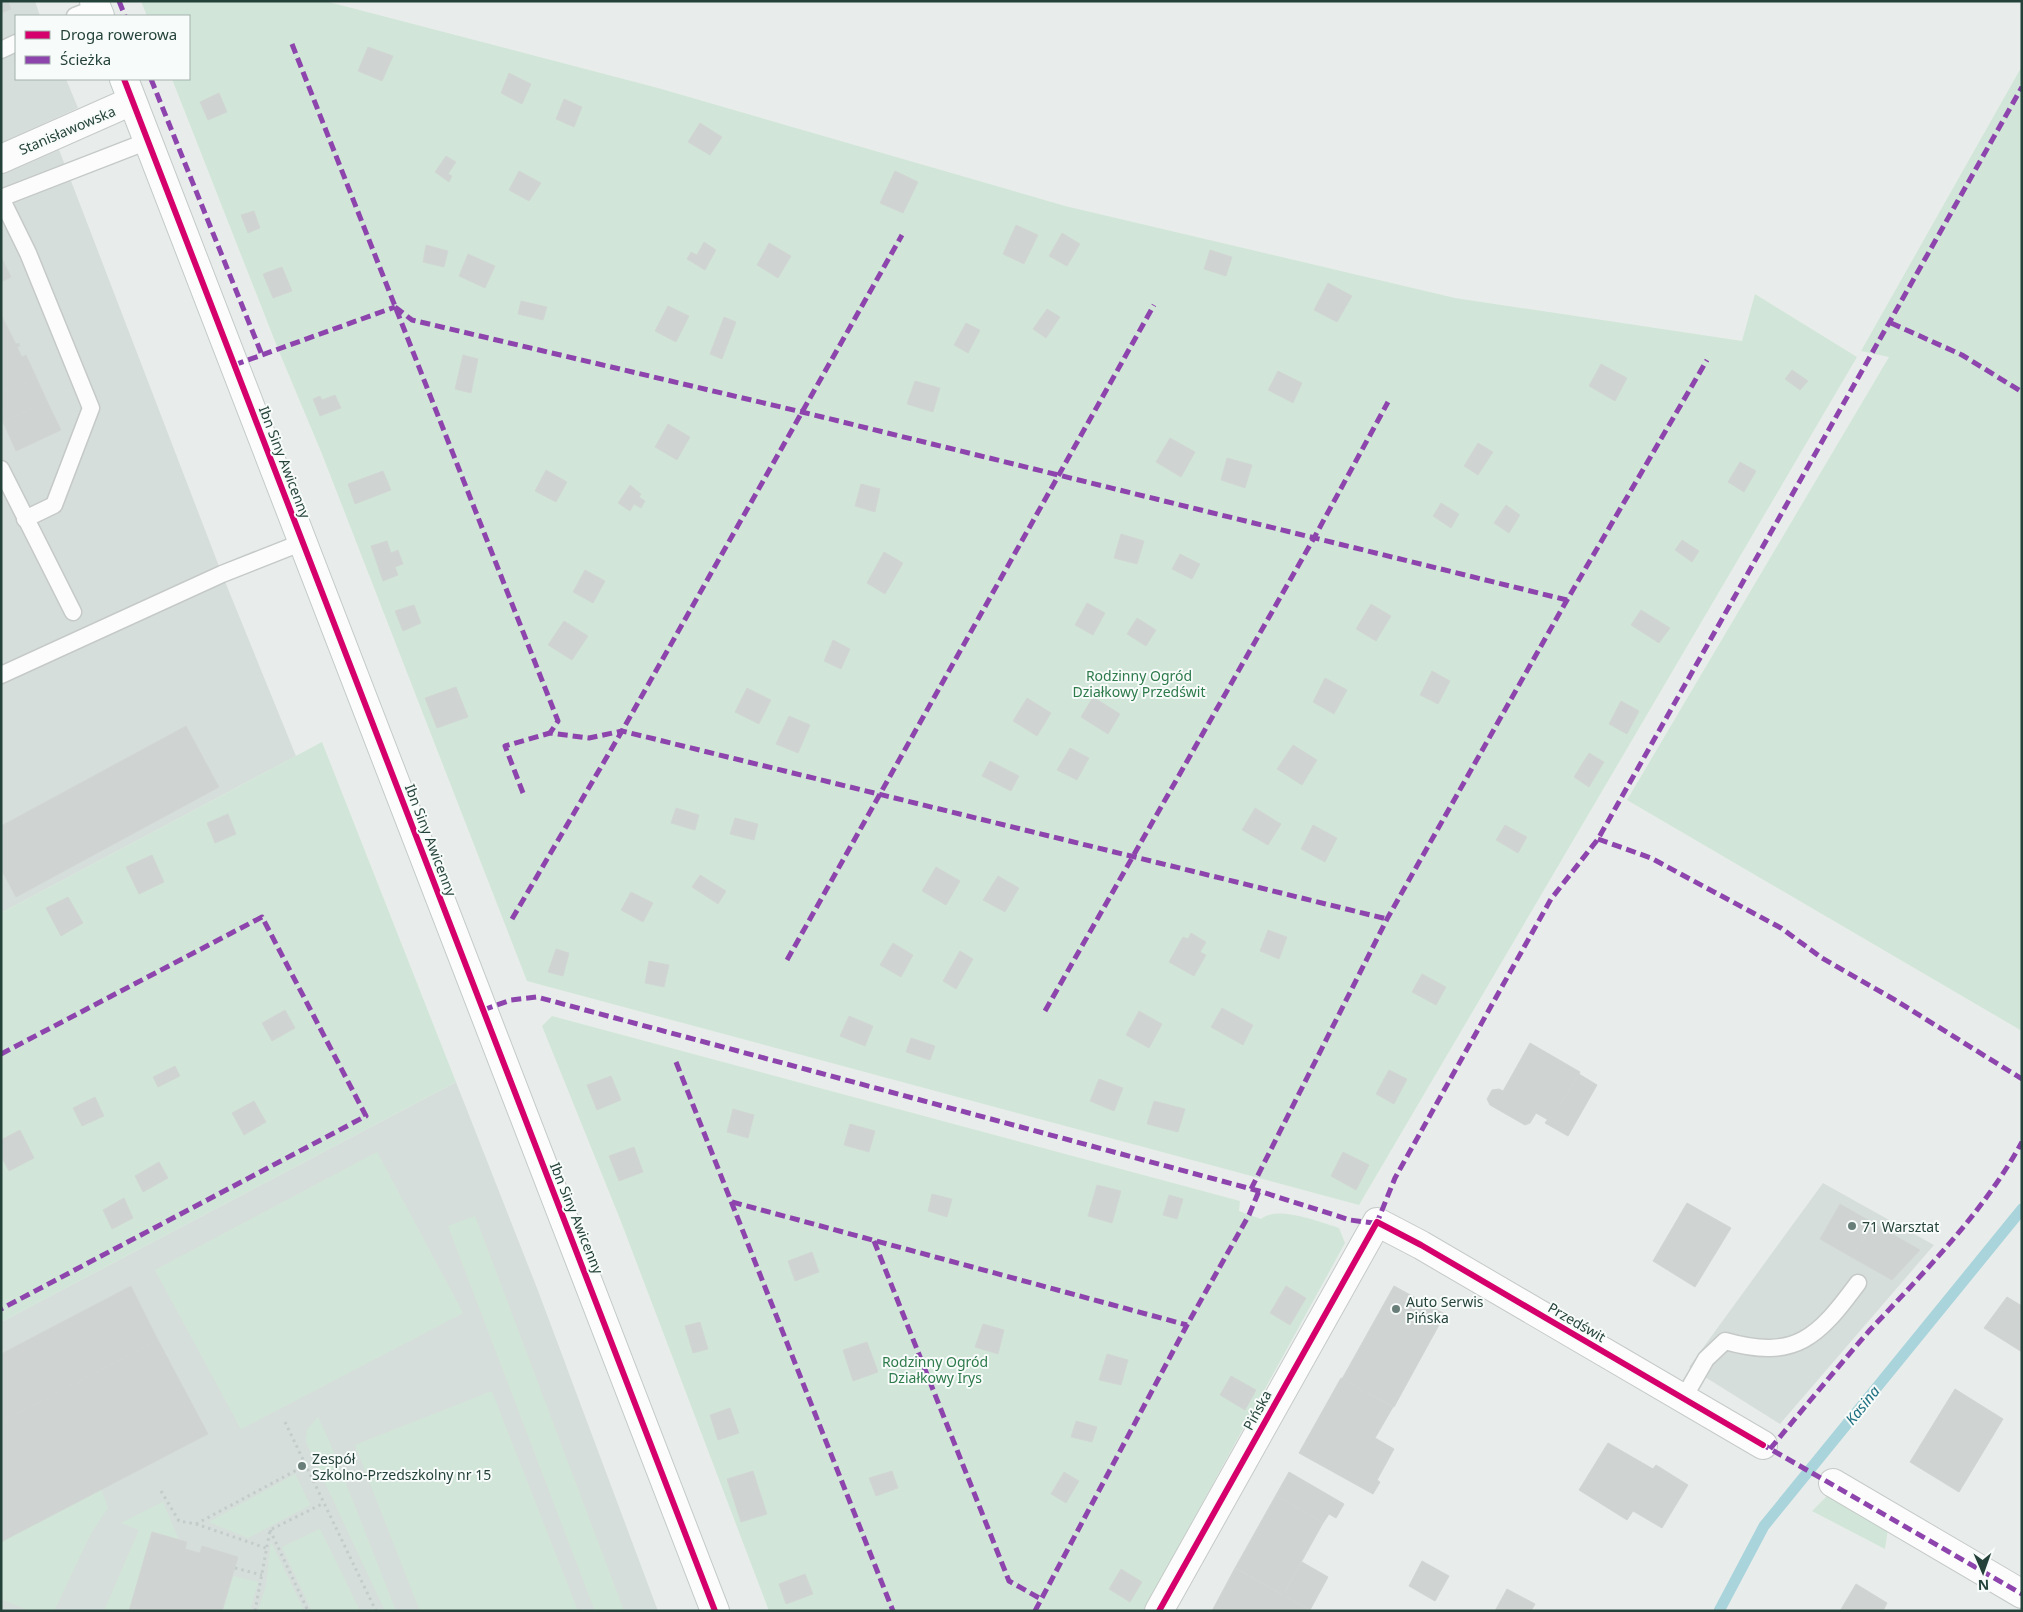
<svg xmlns="http://www.w3.org/2000/svg" width="2023" height="1612" font-family="'Noto Sans',sans-serif">
  <style>
    .built { fill: #d6dedb }
    .green { fill: #d1e6d8 }
    .lines { fill: none; stroke-linecap: round; stroke-linejoin: round }
    .stream { stroke: #a9d4db; stroke-width: 11 }
    .building { fill: #cfd4d2; stroke: #d1d6d4 }
    .lane-casing { stroke: #c5cac8; stroke-width: 19 }
    .street-casing { stroke: #c5cac8; stroke-width: 30 }
    .secondary-casing { stroke: #c3cbc8; stroke-width: 30 }
    .path { stroke: #c3ccca; stroke-width: 3; stroke-dasharray: 2.5 4; stroke-linecap: butt }
    .lane { stroke: #fcfcfc; stroke-width: 16 }
    .street { stroke: #fcfcfc; stroke-width: 28 }
    .secondary { stroke: #fcfcfc; stroke-width: 28 }
    .quiet { stroke: #8e44ad; stroke-width: 5; stroke-dasharray: 10 5; stroke-linecap: butt }
    .cycleway-casing { stroke: #f7fbf9; stroke-width: 9 }
    .cycleway { stroke: #d6006c; stroke-width: 6 }
    .poi-dot { fill: #697e78; stroke: #f7fbf9; stroke-width: 2 }
    .labels { text-anchor: middle; dominant-baseline: central; stroke-width: 4; stroke-linejoin: round; paint-order: stroke }
    .street-label { font-size: 14px; fill: #24423a; stroke: #f7fbf9 }
    .park-label { font-size: 14px; fill: #2d7a4b; stroke: #f7fbf9 }
    .poi-label { font-size: 14px; fill: #24423a; stroke: #f7fbf9; text-anchor: start }
    .water-label { font-size: 15px; font-style: italic; fill: #1c6f80; stroke: #f7fbf9 }
  </style>
  <rect width="100%" height="100%" fill="#e8edeb"/>
  <g class="built">
    <path d="M1,1H35L40,16H16V79H66L78,108L1,143Z"/>
    <path d="M58,147L222,574L296,756L1,913V174Z"/>
    <path d="M456,1082L537,1288L658,1611H1V1322Z"/>
    <path d="M1823,1183L1934,1245L1780,1424L1689,1367Z"/>
  </g>
  <g class="green">
    <path d="M141,1H325L658,88L1065,206L1455,298L1742,341L1755,294L1857,357L1359,1205L527,981L322,454L278,349L172,79H189V16H147Z"/>
    <path d="M2022,66V1031L1627,800L1889,357L1861,351Z"/>
    <path d="M322,742L456,1082L1,1322V913Z"/>
    <path d="M552,1016L1240,1201L1239,1211L1261,1219C1277,1205 1319,1222 1339,1228L1345,1243L1143,1611H769L620,1219L542,1026Z"/>
    <path d="M377,1152L463,1313L241,1429L155,1270Z"/>
    <path d="M475,1216L624,1611H595L448,1226Z"/>
    <path d="M492,1391V1392L578,1611H420L355,1445Z"/>
    <path d="M318,1417L330,1443L396,1611H385L306,1442L307,1430Z"/>
    <path d="M295,1474L310,1505L248,1538L209,1522Z"/>
    <path d="M101,1489L108,1508L91,1533L54,1611H30L1,1599V1542Z"/>
    <path d="M1833,1490L1888,1529L1885,1549L1812,1511Z"/>
    <path d="M163,1502L179,1540L152,1532L129,1611H104L139,1530L121,1523Z"/>
    <path d="M320,1529L360,1611H312L282,1547Z"/>
    <path d="M271,1542L304,1611H258L266,1586Z"/>
    <path d="M233,1576L258,1582L250,1611H223Z"/>
  </g>
  <g class="lines">
    <path class="stream" d="M1719,1611L1764,1526L2022,1209"/>
  </g>
  <g class="building">
    <path d="M1,1H8L11,9L1,13Z"/>
    <path d="M368,47L393,56L382,81L358,71Z"/>
    <path d="M509,73L531,84L522,104L501,93Z"/>
    <path d="M219,93L227,112L208,120L200,102Z"/>
    <path d="M564,99L582,107L574,127L556,119Z"/>
    <path d="M700,123L722,137L710,155L688,142Z"/>
    <path d="M446,156L456,162L448,174L452,176L449,182L435,172Z"/>
    <path d="M519,171L541,183L529,201L509,190Z"/>
    <path d="M895,171L918,182L903,213L880,203Z"/>
    <path d="M254,211L260,228L248,233L241,215Z"/>
    <path d="M1016,225L1038,235L1024,264L1003,254Z"/>
    <path d="M1062,233L1080,244L1067,266L1049,256Z"/>
    <path d="M704,242L716,250L705,270L687,259L691,252L697,255Z"/>
    <path d="M769,243L791,256L778,278L757,265Z"/>
    <path d="M426,245L448,251L444,267L423,262Z"/>
    <path d="M1210,250L1232,257L1226,276L1204,269Z"/>
    <path d="M468,254L495,266L485,288L459,276Z"/>
    <path d="M1,257L11,277L1,282Z"/>
    <path d="M282,267L292,291L273,298L263,274Z"/>
    <path d="M1328,283L1352,296L1337,322L1314,310Z"/>
    <path d="M521,301L547,307L543,320L518,314Z"/>
    <path d="M668,306L689,316L676,342L655,331Z"/>
    <path d="M1047,309L1060,317L1046,338L1033,329Z"/>
    <path d="M1,315L16,344L19,343L20,346L17,347L22,357L26,355L36,377L3,393L1,389Z"/>
    <path d="M724,317L736,322L722,359L710,354Z"/>
    <path d="M966,323L980,330L968,353L954,345Z"/>
    <path d="M463,355L478,359L471,393L455,389Z"/>
    <path d="M1601,364L1627,378L1615,401L1589,386Z"/>
    <path d="M1792,370L1808,381L1800,390L1785,379Z"/>
    <path d="M1278,371L1302,383L1293,403L1268,390Z"/>
    <path d="M36,377L47,401L3,422L1,389L3,393Z"/>
    <path d="M915,381L940,388L933,412L907,404Z"/>
    <path d="M335,395L341,408L320,416L313,399L320,396L322,400Z"/>
    <path d="M47,401L61,430L16,451L3,422Z"/>
    <path d="M668,424L690,437L677,460L655,447Z"/>
    <path d="M1170,438L1195,452L1181,477L1156,462Z"/>
    <path d="M1478,443L1493,452L1478,475L1464,466Z"/>
    <path d="M1227,458L1252,465L1245,488L1221,480Z"/>
    <path d="M1740,462L1756,471L1744,492L1728,482Z"/>
    <path d="M546,470L567,482L556,502L535,491Z"/>
    <path d="M383,471L391,490L355,504L348,484Z"/>
    <path d="M861,484L880,489L875,512L855,506Z"/>
    <path d="M630,485L641,494L639,497L645,501L641,508L634,504L630,511L618,503Z"/>
    <path d="M1441,503L1459,514L1451,528L1433,516Z"/>
    <path d="M1506,505L1520,515L1509,533L1494,523Z"/>
    <path d="M1121,534L1144,541L1137,564L1114,558Z"/>
    <path d="M1682,540L1699,551L1692,562L1675,550Z"/>
    <path d="M387,541L391,553L398,550L403,564L395,567L398,575L383,581L371,546Z"/>
    <path d="M884,552L903,563L885,594L867,583Z"/>
    <path d="M1180,554L1200,564L1192,579L1172,569Z"/>
    <path d="M585,570L605,581L593,603L573,592Z"/>
    <path d="M1087,603L1105,613L1093,635L1075,625Z"/>
    <path d="M1371,604L1391,616L1376,641L1356,629Z"/>
    <path d="M414,605L421,623L403,631L395,611Z"/>
    <path d="M1641,610L1670,628L1659,643L1631,625Z"/>
    <path d="M1137,618L1156,630L1146,646L1127,634Z"/>
    <path d="M564,621L588,636L572,660L548,645Z"/>
    <path d="M833,640L850,649L841,669L824,661Z"/>
    <path d="M1432,671L1450,681L1438,704L1420,695Z"/>
    <path d="M1325,678L1347,690L1334,714L1313,702Z"/>
    <path d="M456,687L468,717L437,728L425,698Z"/>
    <path d="M747,688L771,700L759,724L735,712Z"/>
    <path d="M1093,697L1120,714L1108,734L1081,717Z"/>
    <path d="M1027,698L1051,713L1037,736L1013,721Z"/>
    <path d="M1621,701L1639,711L1627,734L1609,724Z"/>
    <path d="M789,716L810,725L798,753L776,744Z"/>
    <path d="M186,726L219,787L16,897L1,869V826Z"/>
    <path d="M1293,745L1317,760L1302,785L1277,769Z"/>
    <path d="M1070,748L1089,758L1077,780L1057,770Z"/>
    <path d="M1589,753L1604,762L1589,787L1574,777Z"/>
    <path d="M990,761L1019,776L1011,791L982,776Z"/>
    <path d="M676,808L699,815L695,830L671,823Z"/>
    <path d="M1255,808L1281,824L1268,845L1242,830Z"/>
    <path d="M228,814L236,834L215,843L207,823Z"/>
    <path d="M735,818L758,824L754,840L730,834Z"/>
    <path d="M1313,825L1337,838L1325,862L1301,849Z"/>
    <path d="M1505,825L1527,837L1518,853L1496,840Z"/>
    <path d="M152,855L164,882L139,894L126,867Z"/>
    <path d="M936,867L960,881L946,905L922,891Z"/>
    <path d="M700,875L726,891L718,904L692,887Z"/>
    <path d="M998,876L1019,888L1005,912L983,900Z"/>
    <path d="M631,892L653,903L643,922L621,910Z"/>
    <path d="M68,897L83,923L61,936L46,908Z"/>
    <path d="M1268,930L1287,937L1279,959L1260,951Z"/>
    <path d="M1191,933L1206,942L1200,952L1206,955L1194,976L1169,962L1183,937L1188,939Z"/>
    <path d="M893,943L913,955L901,977L880,965Z"/>
    <path d="M556,949L569,953L563,976L548,972Z"/>
    <path d="M960,951L973,959L956,989L943,981Z"/>
    <path d="M649,961L669,965L664,987L645,983Z"/>
    <path d="M1422,974L1446,987L1436,1005L1412,992Z"/>
    <path d="M1222,1008L1253,1025L1243,1045L1211,1027Z"/>
    <path d="M285,1010L295,1028L272,1041L262,1023Z"/>
    <path d="M1139,1011L1162,1024L1149,1048L1126,1035Z"/>
    <path d="M849,1016L873,1026L865,1046L840,1036Z"/>
    <path d="M911,1038L935,1046L930,1060L906,1052Z"/>
    <path d="M1530,1043L1580,1072L1550,1121L1536,1113L1530,1123L1525,1125L1490,1105L1487,1099L1492,1090L1499,1089L1503,1091Z"/>
    <path d="M175,1066L180,1076L158,1087L153,1077Z"/>
    <path d="M1389,1070L1407,1079L1394,1104L1376,1094Z"/>
    <path d="M1579,1074L1597,1085L1568,1136L1545,1123L1548,1119L1550,1121Z"/>
    <path d="M611,1076L621,1100L597,1110L587,1085Z"/>
    <path d="M1099,1079L1123,1088L1114,1111L1090,1101Z"/>
    <path d="M95,1097L104,1116L82,1126L73,1108Z"/>
    <path d="M254,1101L266,1122L244,1135L232,1113Z"/>
    <path d="M1154,1101L1185,1109L1178,1132L1147,1124Z"/>
    <path d="M733,1109L754,1115L748,1138L727,1132Z"/>
    <path d="M850,1124L875,1131L869,1152L844,1145Z"/>
    <path d="M20,1130L34,1158L9,1171L1,1156V1140Z"/>
    <path d="M634,1147L643,1172L619,1181L609,1156Z"/>
    <path d="M1343,1152L1369,1165L1356,1190L1331,1176Z"/>
    <path d="M159,1162L168,1178L143,1192L135,1176Z"/>
    <path d="M1097,1185L1121,1191L1112,1223L1088,1216Z"/>
    <path d="M932,1194L952,1199L947,1217L928,1211Z"/>
    <path d="M1169,1195L1183,1199L1177,1219L1163,1215Z"/>
    <path d="M124,1198L133,1218L112,1229L103,1210Z"/>
    <path d="M1687,1203L1731,1228L1695,1287L1653,1261Z"/>
    <path d="M1840,1204L1873,1223L1853,1258L1820,1239Z"/>
    <path d="M1873,1223L1920,1250L1892,1280L1853,1258Z"/>
    <path d="M812,1252L819,1272L795,1281L788,1261Z"/>
    <path d="M131,1286L158,1340L1,1422V1354Z"/>
    <path d="M1286,1286L1306,1298L1290,1325L1270,1313Z"/>
    <path d="M1394,1286L1445,1314L1394,1407L1342,1379Z"/>
    <path d="M2007,1297L2022,1306V1352L1984,1328Z"/>
    <path d="M700,1322L708,1349L693,1353L685,1326Z"/>
    <path d="M983,1324L1004,1330L998,1354L975,1347Z"/>
    <path d="M158,1340L208,1434L1,1542V1422Z"/>
    <path d="M867,1342L878,1372L853,1381L843,1350Z"/>
    <path d="M1107,1354L1128,1360L1121,1385L1099,1380Z"/>
    <path d="M1231,1376L1256,1390L1245,1410L1220,1395Z"/>
    <path d="M1341,1378L1393,1407L1375,1438L1394,1449L1377,1480L1380,1482L1373,1494L1299,1453Z"/>
    <path d="M1955,1389L2003,1419L1959,1492L1910,1462Z"/>
    <path d="M730,1408L739,1433L718,1440L710,1415Z"/>
    <path d="M1076,1421L1097,1427L1092,1442L1071,1437Z"/>
    <path d="M1608,1443L1653,1469L1656,1465L1688,1485L1662,1528L1633,1511L1627,1520L1579,1490Z"/>
    <path d="M753,1471L767,1514L741,1522L727,1479Z"/>
    <path d="M892,1471L898,1488L876,1496L869,1478Z"/>
    <path d="M1064,1472L1079,1481L1066,1503L1051,1494Z"/>
    <path d="M1289,1472L1344,1504L1336,1518L1329,1514L1323,1523L1276,1495Z"/>
    <path d="M1276,1495L1323,1523L1283,1595L1235,1568Z"/>
    <path d="M152,1532L187,1542L185,1549L200,1553L202,1546L238,1557L222,1611H129Z"/>
    <path d="M1422,1561L1449,1576L1435,1601L1409,1586Z"/>
    <path d="M1302,1562L1328,1577L1310,1610L1283,1595Z"/>
    <path d="M1235,1568L1310,1610V1611H1212Z"/>
    <path d="M1121,1569L1142,1582L1130,1602L1109,1589Z"/>
    <path d="M805,1574L813,1594L786,1604L779,1584Z"/>
    <path d="M1856,1584L1887,1603L1883,1611H1840Z"/>
    <path d="M1507,1589L1535,1604L1531,1611H1495Z"/>
  </g>
  <g class="lines">
    <g class="lane-casing">
      <g id="lane">
        <path d="M75,16L96,8"/>
        <path d="M1,50L16,43"/>
        <path d="M1,469L73,612"/>
        <path d="M25,519L54,505L91,408L28,253L1,198L148,141"/>
        <path d="M1,675L222,574L303,542"/>
        <path d="M1683,1399L1706,1359L1725,1341C1796,1361 1818,1337 1858,1283"/>
      </g>
    </g>
    <g class="street-casing">
      <g id="street">
        <path d="M1,159L132,101"/>
        <path d="M1833,1483L2022,1594"/>
        <path d="M1159,1611L1377,1222L1421,1245L1763,1445"/>
      </g>
    </g>
    <g class="secondary-casing">
      <g id="secondary">
        <path d="M94,1L100,16"/>
        <path d="M124,79L715,1611"/>
      </g>
    </g>
    <g class="path">
      <path d="M285,1422L376,1611"/>
      <path d="M161,1491L179,1521L196,1524L266,1548"/>
      <path d="M196,1524L306,1465"/>
      <path d="M270,1530L308,1611"/>
      <path d="M235,1568L262,1575"/>
      <path d="M255,1611L270,1530L324,1503"/>
    </g>
    <use href="#lane" class="lane"/>
    <use href="#street" class="street"/>
    <use href="#secondary" class="secondary"/>
    <g class="quiet">
      <path d="M119,1L125,16"/>
      <path d="M292,44L558,721L550,733"/>
      <path d="M151,79L262,355"/>
      <path d="M395,307L412,320L802,412L1567,600"/>
      <path d="M1891,323L1962,355L2022,392"/>
      <path d="M234,365L395,307"/>
      <path d="M523,793L505,746L550,733L589,738L622,731L1387,919"/>
      <path d="M1598,839L1651,858L1781,928L1822,958L1895,1000L2022,1079"/>
      <path d="M512,919L622,731L902,235"/>
      <path d="M787,960L1154,305"/>
      <path d="M483,1010L511,1000L537,997L1259,1191L1350,1220L1381,1224"/>
      <path d="M1045,1011L1314,538L1388,402"/>
      <path d="M1,1054L262,917L366,1116L1,1309"/>
      <path d="M676,1062L893,1611"/>
      <path d="M1251,1189L1387,919L1563,607L1707,360"/>
      <path d="M732,1202L1187,1325"/>
      <path d="M1376,1225L1395,1178L1551,899L1598,839L2022,87"/>
      <path d="M874,1241L1009,1581L1041,1599"/>
      <path d="M1760,1443L2022,1594"/>
      <path d="M1770,1449C1803,1409 1836,1369 1870,1330C1925,1271 1983,1213 2022,1142"/>
      <path d="M1035,1611L1187,1325L1249,1215L1259,1191"/>
    </g>
    <g class="cycleway-casing">
      <g id="cycleway">
        <path d="M124,79L715,1611"/>
        <path d="M1159,1611L1377,1222L1421,1245L1763,1445"/>
      </g>
    </g>
    <use href="#cycleway" class="cycleway"/>
  </g>
  <g class="poi-dot">
    <circle cx="1852" cy="1226" r="5"/>
    <circle cx="1396" cy="1309" r="5"/>
    <circle cx="302" cy="1466" r="5"/>
  </g>
  <g class="labels">
    <g class="street-label">
      <text transform="translate(67 130) rotate(-23)">Stanisławowska</text>
      <text transform="translate(285 462) rotate(69)">Ibn Siny Awicenny</text>
      <text transform="translate(431 840) rotate(69)">Ibn Siny Awicenny</text>
      <text transform="translate(577 1218) rotate(68)">Ibn Siny Awicenny</text>
      <text transform="translate(1577 1322) rotate(30)">Przedświt</text>
      <text transform="translate(1257 1410) rotate(-61)">Pińska</text>
    </g>
    <g class="park-label">
      <text x="1139" y="675">Rodzinny Ogród<tspan x="1139" dy="16">Działkowy Przedświt</tspan></text>
      <text x="935" y="1361">Rodzinny Ogród<tspan x="935" dy="16">Działkowy Irys</tspan></text>
    </g>
    <g class="poi-label">
      <text x="1862" y="1226">71 Warsztat</text>
      <text x="1406" y="1301">Auto Serwis<tspan x="1406" dy="16">Pińska</tspan></text>
      <text x="312" y="1458">Zespół<tspan x="312" dy="16">Szkolno-Przedszkolny nr 15</tspan></text>
    </g>
    <g class="water-label">
      <text transform="translate(1862 1405) rotate(-51)">Kasina</text>
    </g>
  </g>
  <rect width="2023" height="1612" fill="none" stroke="#24423a" stroke-width="5"/>
  <rect x="15" y="15" width="175" height="65" fill="#f7fbf9" stroke="#a3b1ad"/>
  <rect x="25" y="31" width="25" height="8" fill="#d6006c" stroke="#a3b1ad"/>
  <text x="60" y="40" font-size="15" fill="#24423a">Droga rowerowa</text>
  <rect x="25" y="56" width="25" height="8" fill="#8e44ad" stroke="#a3b1ad"/>
  <text x="60" y="65" font-size="15" fill="#24423a">Ścieżka</text>
  <g transform="translate(1983 1572) rotate(178)" stroke="#f7fbf9" stroke-width="4" paint-order="stroke">
  <path d="M0-4L9 19L0 12L-9 19Z" fill="#24423a"/>
  <text y="-8" font-size="14" font-weight="bold" text-anchor="middle" fill="#24423a">N</text>
  </g>
</svg>
